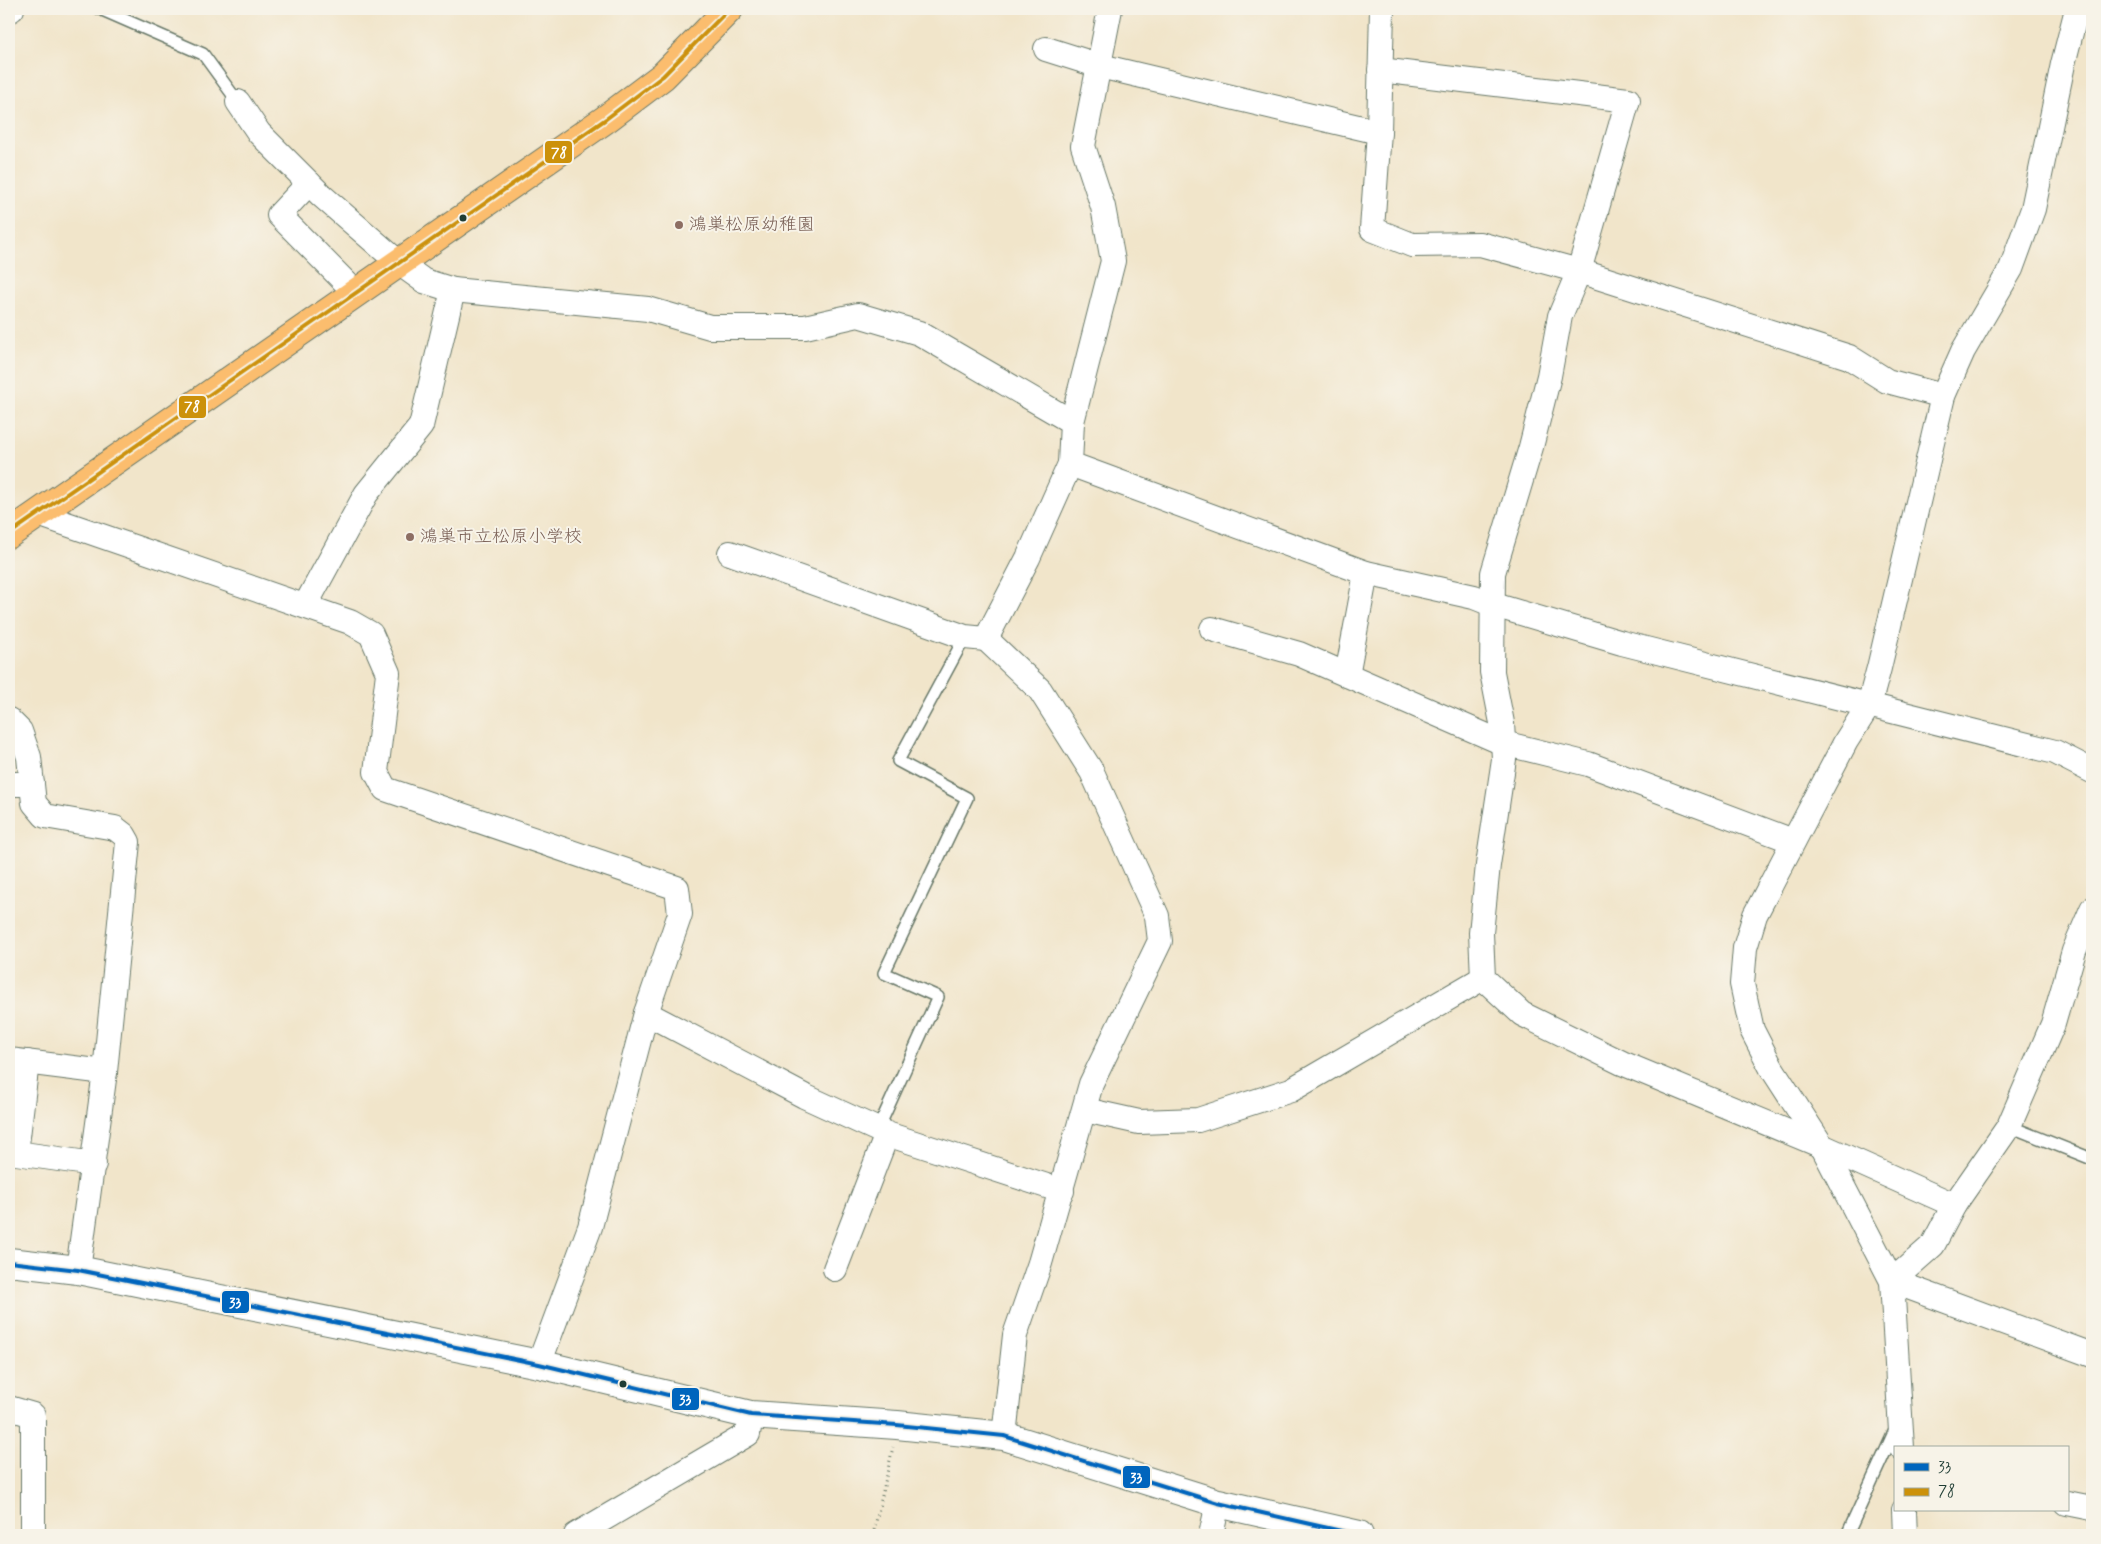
<svg xmlns="http://www.w3.org/2000/svg" width="2101" height="1544" font-family="Mynerve,'Klee One',sans-serif">
  <style>
    .lines { fill: none; stroke-linecap: round; stroke-linejoin: round }
    .service-casing { stroke: #687868; stroke-width: 14 }
    .minor-casing { stroke: #687868; stroke-width: 26 }
    .tertiary-casing { stroke: #687868; stroke-width: 30 }
    .primary-casing { stroke: #687868; stroke-width: 30 }
    .path { stroke: #687868; stroke-width: 3; stroke-dasharray: 1 4; stroke-linecap: butt }
    .service { stroke: #fff; stroke-width: 11 }
    .minor { stroke: #fff; stroke-width: 24 }
    .tertiary { stroke: #fff; stroke-width: 28 }
    .primary { stroke: #fbbd6e; stroke-width: 28 }
    .bus-1-casing { stroke: #f7f3e8; stroke-width: 8 }
    .bus-2-casing { stroke: #f7f3e8; stroke-width: 8 }
    .bus-1 { stroke: #0065bd; stroke-width: 4 }
    .bus-2 { stroke: #cc910a; stroke-width: 4 }
    .bus-dot { fill: #1f3d34; stroke: #f7f3e8; stroke-width: 2 }
    .education-dot { fill: #8d6e63; stroke: #f7f3e8; stroke-width: 2 }
    .labels { text-anchor: middle; dominant-baseline: central; stroke-width: 4; stroke-linejoin: round; paint-order: stroke }
    .education-label { font-size: 18px; fill: #785e54; stroke: #f7f3e8; text-anchor: start }
    .line-badge { stroke: #f7f3e8; stroke-width: 2 }
    .badge-label { font-size: 14px; text-anchor: middle; font-weight: bold; fill: #fff }
  </style>
  <rect width="100%" height="100%" fill="#f7f3e8"/>
  <filter id="ink" filterUnits="userSpaceOnUse"><feTurbulence type="fractalNoise" baseFrequency=".02" numOctaves="2"/><feDisplacementMap in="SourceGraphic" scale="10" xChannelSelector="R" yChannelSelector="G"/><feConvolveMatrix kernelMatrix="1 2 1 2 8 2 1 2 1" color-interpolation-filters="sRGB"/></filter>
  <filter id="wash" filterUnits="userSpaceOnUse"><feTurbulence type="fractalNoise" baseFrequency=".0096" numOctaves="4" result="noise"/><feDisplacementMap in="SourceGraphic" scale="20" xChannelSelector="R" yChannelSelector="G"/><feGaussianBlur stdDeviation="1.12" result="paint"/><feColorMatrix in="noise" values="0 0 0 0 0 0 0 0 0 0 0 0 0 0 0 0 0 1.4 0 .05"/><feComposite in="paint" operator="in"/></filter>
  <g filter="url(#wash)">
    <rect width="100%" height="100%" fill="#f1e5ca"/>
  </g>
  <g filter="url(#ink)">
    <g class="lines">
      <g class="service-casing">
        <g id="service">
          <path d="M100,9L203,54L238,102"/>
          <path d="M2009,1126L2092,1159"/>
          <path d="M878,1129L938,997L884,973L967,798L898,761L965,637"/>
          <path d="M1847,1535L1896,1428"/>
        </g>
      </g>
      <g class="minor-casing">
        <g id="minor">
          <path d="M1110,9L1083,146L1103,207L1113,261L1072,422L1070,464L1366,573L1474,597L1494,605L1622,643L2055,752L2092,771"/>
          <path d="M1382,9L1379,132L1372,229L1412,245L1480,244L1579,271L1849,357L1887,381L1943,396"/>
          <path d="M9,11L12,9"/>
          <path d="M1046,49L1100,66L1379,132"/>
          <path d="M1380,70L1628,100L1579,271L1560,316L1549,376L1531,447L1493,573L1492,672L1502,723L1504,759L1488,865L1481,933L1483,978L1522,1014L1622,1063L1822,1146L1954,1205"/>
          <path d="M238,102L259,133L322,196L399,263L424,281L453,290L648,309L710,327H805L858,315L919,333L1072,422"/>
          <path d="M309,183L279,215L356,293"/>
          <path d="M38,514L350,622L371,634L388,673L376,772L385,789L677,888L680,914L646,1013L590,1227L539,1364"/>
          <path d="M730,553L965,637L986,639L1028,558L1070,464"/>
          <path d="M305,606L366,494L421,426L453,290"/>
          <path d="M1212,629L1299,654L1503,743L1588,764L1793,841"/>
          <path d="M986,639L1040,690L1092,772L1157,916L1160,941L1091,1084L1040,1263L1015,1335L1004,1436"/>
          <path d="M1347,675L1366,573"/>
          <path d="M9,720L20,731L29,757L34,803L45,816L115,828L124,835L128,842L105,1072L78,1270"/>
          <path d="M9,784H32"/>
          <path d="M646,1013L804,1096L887,1134L1062,1191"/>
          <path d="M9,1060L105,1072"/>
          <path d="M27,1062L16,1153L94,1164"/>
          <path d="M1085,1110L1139,1122L1198,1120L1291,1090L1483,978"/>
          <path d="M835,1269L887,1134"/>
          <path d="M1892,1281L1933,1245L1954,1205L2009,1126L2053,1024L2074,951L2092,909"/>
          <path d="M1892,1281L2092,1355"/>
          <path d="M9,1408L33,1415V1535"/>
          <path d="M1902,1448L1892,1281L1822,1146L1771,1067L1752,1030L1742,984L1745,948L1755,915L1846,741L1869,705L1879,668L1943,396L1963,351L2011,269L2033,209L2063,64L2077,9"/>
          <path d="M2067,1503L2092,1508"/>
          <path d="M1904,1510L1905,1535"/>
          <path d="M576,1535L748,1434L751,1415"/>
          <path d="M1211,1535L1218,1503"/>
        </g>
      </g>
      <g class="tertiary-casing">
        <path id="tertiary" d="M9,1262L78,1270L539,1364L751,1415L897,1425L1004,1436L1218,1503L1359,1535"/>
      </g>
      <g class="primary-casing">
        <path id="primary" d="M9,534L606,119L663,76L729,9"/>
      </g>
      <path class="path" d="M873,1535L893,1447"/>
      <use href="#service" class="service"/>
      <use href="#minor" class="minor"/>
      <use href="#tertiary" class="tertiary"/>
      <use href="#primary" class="primary"/>
      <g class="bus-1-casing">
        <path id="bus-1" d="M9,1262L78,1270L539,1364L751,1415L897,1425L1004,1436L1218,1503L1359,1535"/>
      </g>
      <g class="bus-2-casing">
        <path id="bus-2" d="M9,534L606,119L663,76L729,9"/>
      </g>
      <use href="#bus-1" class="bus-1"/>
      <use href="#bus-2" class="bus-2"/>
    </g>
  </g>
  <g class="bus-dot">
    <circle cx="463" cy="218" r="4.5"/>
    <circle cx="623" cy="1384" r="4.5"/>
  </g>
  <g class="education-dot">
    <circle cx="679" cy="225" r="5"/>
    <circle cx="410" cy="537" r="5"/>
  </g>
  <g class="labels">
    <g class="education-label">
      <text x="689" y="225">鴻巣松原幼稚園</text>
      <text x="420" y="537">鴻巣市立松原小学校</text>
    </g>
  </g>
  <g class="line-badge">
    <rect x="544" y="140" width="29" height="24" rx="5" fill="#cc910a"/>
    <rect x="178" y="395" width="29" height="24" rx="5" fill="#cc910a"/>
    <rect x="221" y="1290" width="29" height="24" rx="5" fill="#0065bd"/>
    <rect x="671" y="1387" width="29" height="24" rx="5" fill="#0065bd"/>
    <rect x="1122" y="1465" width="29" height="24" rx="5" fill="#0065bd"/>
  </g>
  <g class="badge-label">
    <text x="559" y="157">78</text>
    <text x="192" y="411">78</text>
    <text x="235" y="1307">33</text>
    <text x="685" y="1404">33</text>
    <text x="1136" y="1482">33</text>
  </g>
  <rect width="2101" height="1544" fill="none" stroke="#f7f3e8" stroke-width="30"/>
  <rect x="1894" y="1446" width="175" height="65" fill="#f7f3e8" stroke="#a1aaa0"/>
  <rect x="1904" y="1463" width="25" height="8" fill="#0065bd" stroke="#a1aaa0"/>
  <text x="1938" y="1472" font-size="15" fill="#1f3d34">33</text>
  <rect x="1904" y="1488" width="25" height="8" fill="#cc910a" stroke="#a1aaa0"/>
  <text x="1938" y="1496" font-size="15" fill="#1f3d34">78</text>
</svg>
